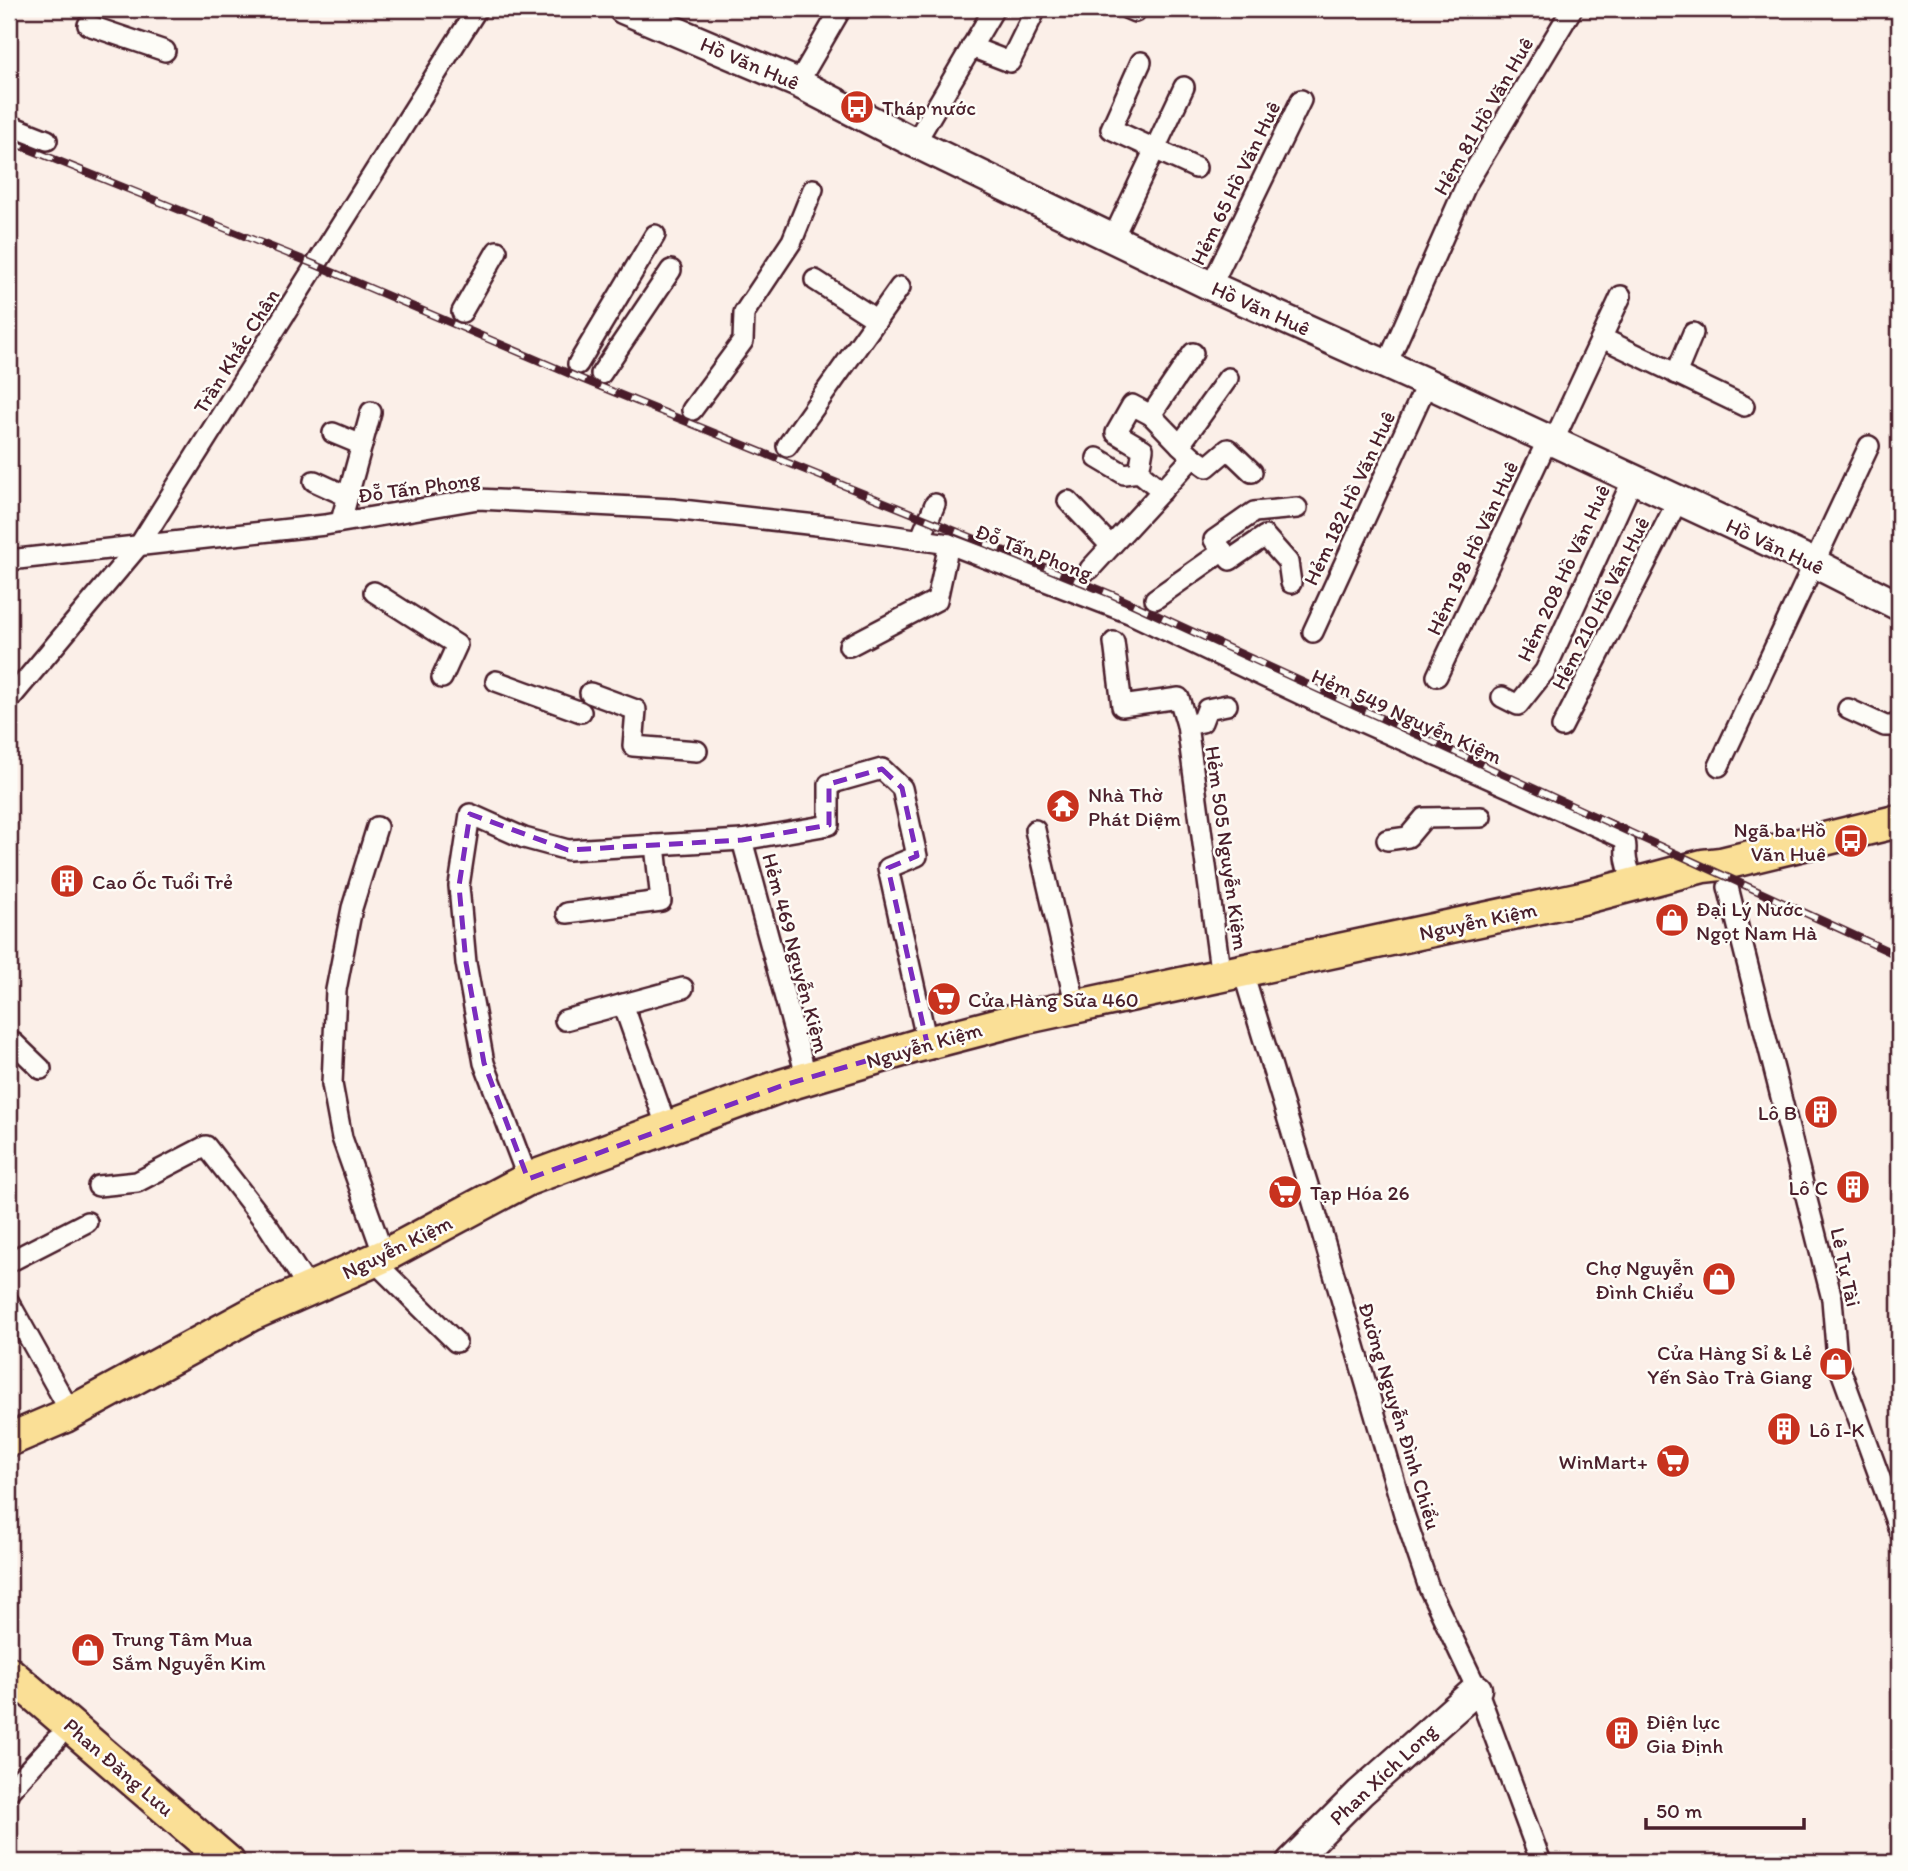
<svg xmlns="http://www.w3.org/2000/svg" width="1908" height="1871" font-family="Itim,sans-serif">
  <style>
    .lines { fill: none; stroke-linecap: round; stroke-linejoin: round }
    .street-casing { stroke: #4a1f2b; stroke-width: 24 }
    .secondary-casing { stroke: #4a1f2b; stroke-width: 33 }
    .primary-casing { stroke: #4a1f2b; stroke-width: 37 }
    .street { stroke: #fdfcf7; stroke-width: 19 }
    .secondary { stroke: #fdfcf7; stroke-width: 28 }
    .primary { stroke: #fadf96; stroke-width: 32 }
    .rail-casing { stroke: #4a1f2b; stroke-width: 8 }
    .rail { stroke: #fdfcf7; stroke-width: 5; stroke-dasharray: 16; stroke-linecap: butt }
    .marked { fill: none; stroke: #7b2cbf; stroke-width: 5; stroke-dasharray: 14 9; stroke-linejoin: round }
    .labels { text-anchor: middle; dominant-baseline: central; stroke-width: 5; stroke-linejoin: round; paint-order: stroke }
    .street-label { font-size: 21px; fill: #4a1f2b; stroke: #fdfcf7 }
    .poi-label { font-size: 21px; fill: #4a1f2b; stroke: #fdfcf7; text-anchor: start }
  </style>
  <rect width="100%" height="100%" fill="#fbefe8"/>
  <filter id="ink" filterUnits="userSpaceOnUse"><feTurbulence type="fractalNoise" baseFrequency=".0143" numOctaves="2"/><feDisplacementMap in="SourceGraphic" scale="14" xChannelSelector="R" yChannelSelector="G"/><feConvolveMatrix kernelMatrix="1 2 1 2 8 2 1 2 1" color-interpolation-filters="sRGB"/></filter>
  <g filter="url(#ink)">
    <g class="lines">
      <g class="street-casing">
        <g id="street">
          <path d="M1128,9L1135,12L1137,9"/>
          <path d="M88,25L165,51"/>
          <path d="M971,47L1010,62L1036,9"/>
          <path d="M1141,62L1111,129L1196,168"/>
          <path d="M798,83L841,9"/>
          <path d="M9,125L47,140"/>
          <path d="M915,143L994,9"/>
          <path d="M1113,238L1184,87"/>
          <path d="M815,280L877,320"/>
          <path d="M1211,286L1301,100"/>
          <path d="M462,312L497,251"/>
          <path d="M1602,338L1744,406"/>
          <path d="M578,364L655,235"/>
          <path d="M1387,364L1467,183L1572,9"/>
          <path d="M601,374L671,270"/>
          <path d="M1676,374L1693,333"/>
          <path d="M692,410L743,341L744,313L792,241L813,189"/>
          <path d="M333,433L362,445"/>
          <path d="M1553,442L1621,296"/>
          <path d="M1180,445L1151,415L1193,353"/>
          <path d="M787,446L900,287"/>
          <path d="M1193,457L1207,467L1228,449L1252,472"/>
          <path d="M1097,458L1124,474L1139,472L1162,491"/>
          <path d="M1139,472L1143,449L1116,433L1132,405L1151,415"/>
          <path d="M314,481L347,496"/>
          <path d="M1068,501L1111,546"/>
          <path d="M341,521L371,412"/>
          <path d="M920,540L935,504"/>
          <path d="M1223,551L1214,540L1254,512L1297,508"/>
          <path d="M9,560L325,525L478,499L673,509L834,527L949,544L1129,613L1317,702L1623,838C1628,845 1625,848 1626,855C1626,865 1631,875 1635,884"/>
          <path d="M1090,569L1193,457L1180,445L1228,378"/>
          <path d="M374,592L457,645L442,678"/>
          <path d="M1155,599L1223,551L1230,560L1265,536L1288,562L1291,583"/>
          <path d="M1313,632L1427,383"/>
          <path d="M1114,642L1122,706L1179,698L1187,725L1221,977"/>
          <path d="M849,646L937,600L949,544"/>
          <path d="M1437,676L1548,439"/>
          <path d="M496,681L581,712"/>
          <path d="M590,693L636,710L633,746L697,751"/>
          <path d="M1502,697L1518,705L1545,671L1633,479"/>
          <path d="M9,700L140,544L477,9"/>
          <path d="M1848,709L1885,726H1896L1899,721"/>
          <path d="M1187,725L1202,722L1207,709L1227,705"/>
          <path d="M1562,727L1678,500"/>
          <path d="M1719,766L1869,446"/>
          <path d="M377,827L352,908L336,990L332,1084L342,1138L384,1256"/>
          <path d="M1035,830L1076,1007"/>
          <path d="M742,840L807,1079"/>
          <path d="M1387,840L1408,837L1424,818L1481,817"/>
          <path d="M1728,887L1832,1299L1837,1360L1899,1530"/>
          <path d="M567,913L661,901L655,845"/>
          <path d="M1243,972L1310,1192L1404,1514L1429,1588L1477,1689L1541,1862"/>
          <path d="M623,1004L667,1128"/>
          <path d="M565,1020L683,988"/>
          <path d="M9,1045L14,1043L41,1069"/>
          <path d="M528,1179L484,1063L466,963L459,886L470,814L524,838L568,850L742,840L829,825V784L882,769L902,788L917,856L888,868L927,1043"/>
          <path d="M98,1186L137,1182L206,1146L268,1226L309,1289"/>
          <path d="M374,1261L456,1342"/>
          <path d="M9,1262L87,1222"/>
          <path d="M9,1302L71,1413"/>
          <path d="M9,1791L56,1740"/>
        </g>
      </g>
      <g class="secondary-casing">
        <g id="secondary">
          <path d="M623,9L798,83L915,143L1211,286L1427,383L1814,563L1899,606"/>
          <path d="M1291,1862L1360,1793L1477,1689"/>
        </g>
      </g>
      <g class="primary-casing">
        <g id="primary">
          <path d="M9,1440L65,1416L252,1314L384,1256L528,1179L781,1086L916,1046L1027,1017L1582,898L1703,866L1721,864L1899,821"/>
          <path d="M9,1673L228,1862"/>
        </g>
      </g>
      <use href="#street" class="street"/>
      <use href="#secondary" class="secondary"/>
      <use href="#primary" class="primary"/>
      <g class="rail-casing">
        <path id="rail" d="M9,141L316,265L584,380L1113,595L1899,956"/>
      </g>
      <use href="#rail" class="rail"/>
    </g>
  </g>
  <path class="marked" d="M882,769L902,788L917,856L888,868L927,1043L781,1086L528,1179L484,1063L466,963L459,886L470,814L568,850L742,840L829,825V784Z"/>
  <defs>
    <g id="bus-disc" transform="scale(1.75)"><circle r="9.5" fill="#c8321e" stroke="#fdfcf7"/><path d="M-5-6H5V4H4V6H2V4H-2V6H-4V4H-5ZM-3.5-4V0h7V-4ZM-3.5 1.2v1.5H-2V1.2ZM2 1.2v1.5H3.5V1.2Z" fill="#fff"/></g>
    <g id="temple-disc" transform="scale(1.75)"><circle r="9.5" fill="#c8321e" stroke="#fdfcf7"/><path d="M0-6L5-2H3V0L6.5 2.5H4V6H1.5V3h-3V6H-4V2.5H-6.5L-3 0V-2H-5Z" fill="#fff"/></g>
    <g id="building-disc" transform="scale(1.75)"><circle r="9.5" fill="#c8321e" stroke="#fdfcf7"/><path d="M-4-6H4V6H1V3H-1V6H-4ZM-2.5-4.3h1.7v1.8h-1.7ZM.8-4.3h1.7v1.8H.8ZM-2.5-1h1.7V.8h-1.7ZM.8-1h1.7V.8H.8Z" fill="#fff"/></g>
    <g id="shop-disc" transform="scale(1.75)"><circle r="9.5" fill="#c8321e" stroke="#fdfcf7"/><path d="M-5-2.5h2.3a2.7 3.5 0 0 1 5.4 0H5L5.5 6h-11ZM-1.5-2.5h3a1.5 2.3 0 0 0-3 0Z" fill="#fff"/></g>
    <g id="supermarket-disc" transform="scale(1.75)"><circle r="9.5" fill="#c8321e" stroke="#fdfcf7"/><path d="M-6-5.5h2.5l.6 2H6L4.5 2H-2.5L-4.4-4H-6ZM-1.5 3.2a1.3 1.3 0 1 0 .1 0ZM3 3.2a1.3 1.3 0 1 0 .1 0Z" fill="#fff"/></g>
  </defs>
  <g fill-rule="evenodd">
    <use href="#bus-disc" x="857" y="107"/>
    <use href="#temple-disc" x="1063" y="806"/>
    <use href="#bus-disc" x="1851" y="841"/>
    <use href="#building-disc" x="67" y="881"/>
    <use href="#shop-disc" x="1672" y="920"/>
    <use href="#supermarket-disc" x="944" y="999"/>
    <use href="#building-disc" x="1821" y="1112"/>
    <use href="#building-disc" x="1853" y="1187"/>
    <use href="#supermarket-disc" x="1285" y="1192"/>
    <use href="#shop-disc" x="1719" y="1279"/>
    <use href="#shop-disc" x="1836" y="1364"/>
    <use href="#building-disc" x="1784" y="1429"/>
    <use href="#supermarket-disc" x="1673" y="1461"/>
    <use href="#shop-disc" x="88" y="1650"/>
    <use href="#building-disc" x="1622" y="1733"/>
  </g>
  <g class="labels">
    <g class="street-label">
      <text transform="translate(750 63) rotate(23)">Hồ Văn Huê</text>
      <text transform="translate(1483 116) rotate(-60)">Hẻm 81 Hồ Văn Huê</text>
      <text transform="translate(1235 183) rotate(-64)">Hẻm 65 Hồ Văn Huê</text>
      <text transform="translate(1261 308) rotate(24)">Hồ Văn Huê</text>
      <text transform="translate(236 351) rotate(-58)">Trần Khắc Chân</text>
      <text transform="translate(419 487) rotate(-8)">Đỗ Tấn Phong</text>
      <text transform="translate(1349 498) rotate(-65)">Hẻm 182 Hồ Văn Huê</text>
      <text transform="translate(1775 546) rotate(25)">Hồ Văn Huê</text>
      <text transform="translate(1472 548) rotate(-65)">Hẻm 198 Hồ Văn Huê</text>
      <text transform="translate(1034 552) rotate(21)">Đỗ Tấn Phong</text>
      <text transform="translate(1563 573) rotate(-65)">Hẻm 208 Hồ Văn Huê</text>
      <text transform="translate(1600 603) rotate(-63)">Hẻm 210 Hồ Văn Huê</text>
      <text transform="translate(1407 716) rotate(24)">Hẻm 549 Nguyễn Kiệm</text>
      <text transform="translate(1227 848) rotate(82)">Hẻm 505 Nguyễn Kiệm</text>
      <text transform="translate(1478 921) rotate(-12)">Nguyễn Kiệm</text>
      <text transform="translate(796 953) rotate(75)">Hẻm 469 Nguyễn Kiệm</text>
      <text transform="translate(924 1045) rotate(-16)">Nguyễn Kiệm</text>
      <text transform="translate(397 1247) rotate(-26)">Nguyễn Kiệm</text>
      <text transform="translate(1846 1267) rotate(78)">Lê Tự Tài</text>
      <text transform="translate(1400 1416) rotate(73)">Đường Nguyễn Đình Chiểu</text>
      <text transform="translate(119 1767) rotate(41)">Phan Đăng Lưu</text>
      <text transform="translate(1383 1774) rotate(-43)">Phan Xích Long</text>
    </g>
    <g class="poi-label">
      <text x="882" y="107">Tháp nước</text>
      <text x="1088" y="794">Nhà Thờ<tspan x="1088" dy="24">Phát Diệm</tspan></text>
      <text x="1826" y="829" text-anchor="end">Ngã ba Hồ<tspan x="1826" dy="24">Văn Huê</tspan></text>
      <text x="92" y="881">Cao Ốc Tuổi Trẻ</text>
      <text x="1696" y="908">Đại Lý Nước<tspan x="1696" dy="24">Ngọt Nam Hà</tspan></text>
      <text x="968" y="999">Cửa Hàng Sữa 460</text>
      <text x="1797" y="1112" text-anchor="end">Lô B</text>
      <text x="1828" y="1187" text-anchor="end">Lô C</text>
      <text x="1310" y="1192">Tạp Hóa 26</text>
      <text x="1694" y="1267" text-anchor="end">Chợ Nguyễn<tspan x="1694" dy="24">Đình Chiểu</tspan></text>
      <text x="1812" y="1352" text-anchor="end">Cửa Hàng Sỉ &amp; Lẻ<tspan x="1812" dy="24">Yến Sào Trà Giang</tspan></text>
      <text x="1809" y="1429">Lô I-K</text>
      <text x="1648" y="1461" text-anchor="end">WinMart+</text>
      <text x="112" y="1638">Trung Tâm Mua<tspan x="112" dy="24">Sắm Nguyễn Kim</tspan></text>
      <text x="1646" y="1721">Điện lực<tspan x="1646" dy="24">Gia Định</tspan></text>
    </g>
  </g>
  <rect width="1908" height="1871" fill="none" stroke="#fdfcf7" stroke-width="35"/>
  <rect x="18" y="18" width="1873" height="1836" fill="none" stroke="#4a1f2b" stroke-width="2.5" filter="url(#ink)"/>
  <path d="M1646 1818v10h158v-10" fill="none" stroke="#4a1f2b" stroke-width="3.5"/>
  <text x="1656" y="1818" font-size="21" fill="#4a1f2b" stroke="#fdfcf7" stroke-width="5" paint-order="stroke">50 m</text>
</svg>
